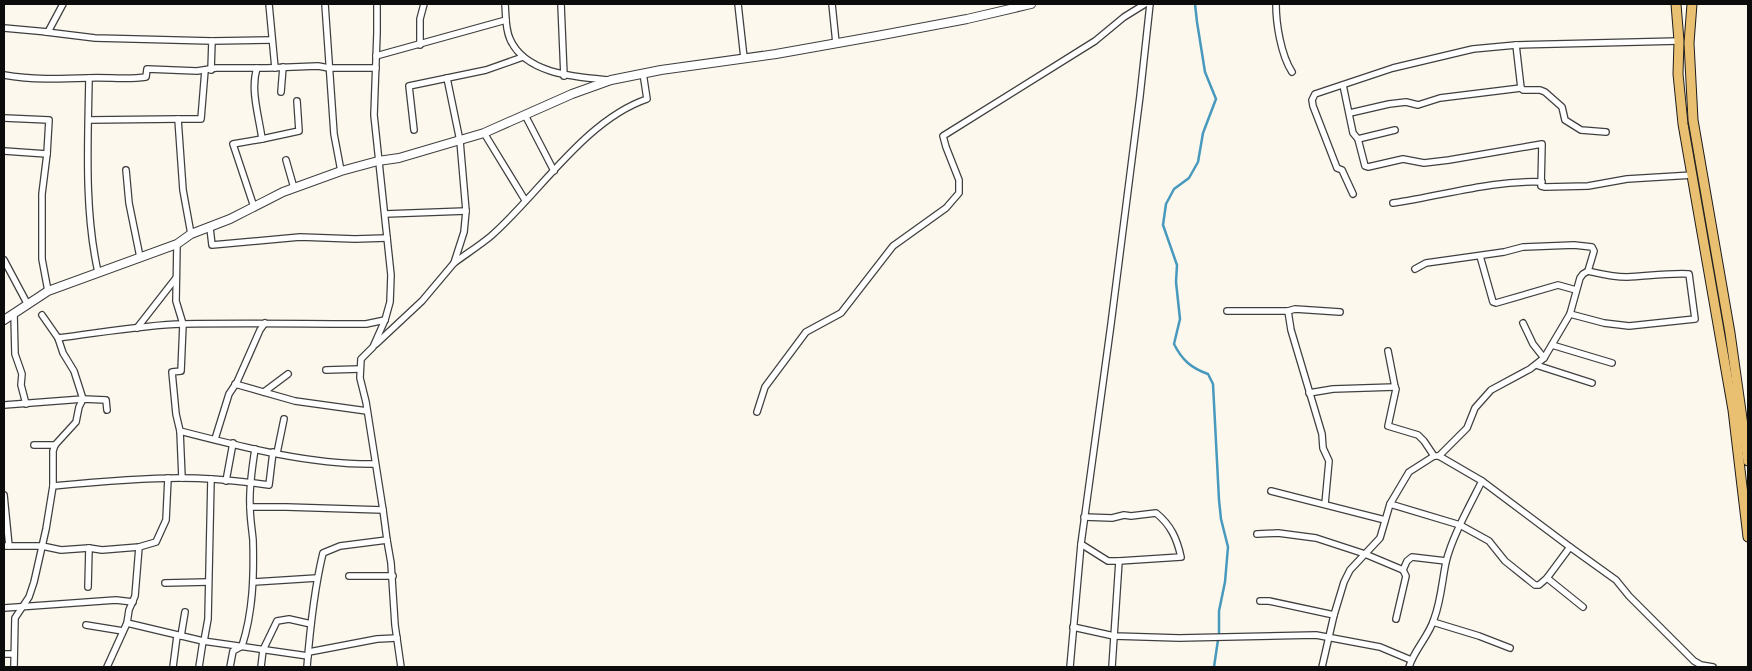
<svg xmlns="http://www.w3.org/2000/svg" width="1752" height="671" font-family="'Roboto Serif',serif">
  <style>
    .lines { fill: none; stroke-linecap: round; stroke-linejoin: round }
    .stream { stroke: #4799bd; stroke-width: 2.5 }
    .minor-casing { stroke: #3f3f3f; stroke-width: 8 }
    .tertiary-casing { stroke: #3f3f3f; stroke-width: 10 }
    .primary-casing { stroke: #1d1d1d; stroke-width: 11 }
    .minor { stroke: #fff; stroke-width: 5.5 }
    .tertiary { stroke: #fff; stroke-width: 8 }
    .primary { stroke: #e9c071; stroke-width: 9 }
  </style>
  <rect width="100%" height="100%" fill="#fdf8ed"/>
  <g class="lines">
    <g class="stream">
      <path d="M1195,4L1197,22L1205,72L1216,99L1203,133L1198,162L1189,178L1174,189L1166,204L1163,225L1177,265L1176,282L1180,319L1174,344C1182,360 1191,368 1208,374L1213,384L1219,500L1221,519L1228,547L1225,582L1219,611V633"/>
      <path d="M1214,667L1218,640"/>
    </g>
    <g class="minor-casing">
      <g id="minor">
        <path d="M269,4L275,68"/>
        <path d="M325,4L334,134L341,171"/>
        <path d="M377,4V33L374,115L391,275L390,302L385,320L373,347L361,359L360,378L366,402L383,510L387,540L391,563L395,625L401,667"/>
        <path d="M505,4C506,15 505,28 510,39C525,74 575,77 609,80"/>
        <path d="M561,4L564,76"/>
        <path d="M738,4L744,58"/>
        <path d="M832,4L836,43"/>
        <path d="M1276,4C1276,24 1281,55 1292,72"/>
        <path d="M4,28L48,32L63,4"/>
        <path d="M46,32L95,38L212,41L211,70"/>
        <path d="M212,41L272,40"/>
        <path d="M420,45V19L424,4"/>
        <path d="M1516,45L1521,88"/>
        <path d="M376,56L506,20"/>
        <path d="M4,75C32,80 60,79 88,78C108,77 127,80 146,77L147,69L197,71L216,68H267L318,66L329,68H376"/>
        <path d="M89,78C88,141 84,210 98,272"/>
        <path d="M1343,85L1353,133L1358,139L1365,166L1368,167L1403,159L1424,163L1449,160L1542,144L1541,186L1545,187L1588,186L1627,179L1693,175"/>
        <path d="M281,92L283,67"/>
        <path d="M1350,113L1389,104L1406,102L1418,105L1440,98L1521,88L1523,90H1540L1545,92L1562,107L1565,120L1581,130L1606,132"/>
        <path d="M525,115L554,171"/>
        <path d="M4,118L49,120L47,154L42,194V259L48,291"/>
        <path d="M89,120L178,119"/>
        <path d="M414,130L409,86L486,70L523,57"/>
        <path d="M484,133L525,200"/>
        <path d="M262,139L299,131L297,101"/>
        <path d="M1358,139L1395,130"/>
        <path d="M4,151L47,154"/>
        <path d="M286,160L294,188"/>
        <path d="M126,170L129,203L140,257"/>
        <path d="M1353,194L1342,170L1337,168L1313,106L1312,100L1315,94L1393,68L1473,49L1516,45L1679,41"/>
        <path d="M1393,203C1443,196 1491,180 1542,182"/>
        <path d="M254,207L233,144L262,139C259,116 250,90 257,68"/>
        <path d="M385,214L466,211"/>
        <path d="M210,228L212,245L300,237L355,239L387,238"/>
        <path d="M191,234L183,190L178,119H201L205,70"/>
        <path d="M177,244L176,301L183,324L181,371L172,372L176,414L180,431L182,478"/>
        <path d="M1480,256L1493,302L1496,303L1558,285L1576,290"/>
        <path d="M4,260L28,305"/>
        <path d="M454,263C466,254 479,246 491,236C539,194 585,120 647,99L643,73"/>
        <path d="M1415,269L1426,263L1504,252L1523,247L1574,245L1592,247L1594,251L1588,271L1583,274L1580,278L1570,314L1544,358L1530,369L1491,390L1475,408L1467,428L1439,456"/>
        <path d="M1227,311H1288L1295,309L1340,312"/>
        <path d="M1288,311L1291,330L1322,434L1323,448L1329,461L1325,504"/>
        <path d="M14,314L15,354L22,374L21,385L26,404"/>
        <path d="M1570,314L1604,323L1629,326L1695,319L1689,274C1668,273 1648,276 1627,277C1613,277 1601,274 1588,271"/>
        <path d="M1523,323L1533,344L1544,358"/>
        <path d="M137,328L176,278"/>
        <path d="M58,338C99,333 141,325 183,324C244,323 305,324 366,324L385,320"/>
        <path d="M376,344L422,301L454,263L464,232L466,211L460,141L447,78"/>
        <path d="M1552,345L1612,363"/>
        <path d="M1388,351L1395,387L1396,389L1388,426L1418,435L1424,441L1434,456"/>
        <path d="M1536,365L1592,383"/>
        <path d="M326,370L360,369"/>
        <path d="M235,384L295,401L367,411"/>
        <path d="M264,392L288,374"/>
        <path d="M1309,393L1333,389L1395,387"/>
        <path d="M4,405L83,399L106,400L107,410"/>
        <path d="M757,412L765,387L806,332L841,313L893,246L946,208L959,193V180L946,147L943,136L1095,41L1124,17L1145,4"/>
        <path d="M180,431C242,447 311,465 375,464"/>
        <path d="M215,439L229,394L237,382L260,330L265,323"/>
        <path d="M34,445H55"/>
        <path d="M277,453L284,419"/>
        <path d="M226,481L233,443"/>
        <path d="M53,486C95,482 138,478 180,478C210,478 240,481 269,485L273,452"/>
        <path d="M1271,491L1385,520"/>
        <path d="M4,495L9,546"/>
        <path d="M1390,504L1460,525L1489,541L1505,561L1535,585H1539L1547,578L1570,547"/>
        <path d="M250,507H286L383,510"/>
        <path d="M1084,517L1112,518L1124,515L1131,516L1156,513C1171,525 1177,539 1181,557L1119,561"/>
        <path d="M1257,534L1278,533L1316,538L1365,554L1403,570L1406,576L1396,619"/>
        <path d="M4,546H42L61,550L89,548L102,550L139,547L156,542L166,520L168,478"/>
        <path d="M1403,570L1407,561L1412,557L1446,561"/>
        <path d="M349,576H393"/>
        <path d="M1547,578L1583,607"/>
        <path d="M253,582L317,578"/>
        <path d="M165,583L208,582"/>
        <path d="M88,587L89,548"/>
        <path d="M1260,601H1269L1334,615"/>
        <path d="M4,608L116,600L133,602"/>
        <path d="M1433,622L1479,636L1510,648"/>
        <path d="M127,623L203,641L308,656"/>
        <path d="M86,625L123,631"/>
        <path d="M1073,627L1114,636L1179,638L1316,635L1380,647L1411,660"/>
        <path d="M181,636L185,612"/>
        <path d="M204,641L208,619L211,479"/>
        <path d="M309,652L377,639L397,638"/>
        <path d="M4,654H13"/>
        <path d="M14,667L15,618L29,597L34,582L46,529L53,486V451L55,445L76,422L79,407L83,399L74,371L63,353L58,338L42,315"/>
        <path d="M107,667L127,623L129,610L135,596L139,547"/>
        <path d="M173,667L177,636"/>
        <path d="M199,667L203,641"/>
        <path d="M230,667L233,651L242,646C253,612 254,576 253,540C252,529 250,518 250,506C249,487 252,468 255,449"/>
        <path d="M261,667L263,650L277,621L289,619L311,624"/>
        <path d="M307,667C310,629 314,590 323,553L340,546L387,540"/>
        <path d="M1070,667L1081,544"/>
        <path d="M1112,667L1119,561H1108L1081,544L1111,324L1140,96L1150,4"/>
        <path d="M1322,667L1334,615L1344,582L1350,570L1380,538L1390,504L1409,472L1434,456H1439L1482,481L1570,547L1616,580L1629,596L1694,661L1701,665L1713,667"/>
        <path d="M1409,667C1414,650 1429,636 1434,619C1441,601 1442,581 1446,562C1452,537 1470,505 1482,481"/>
      </g>
    </g>
    <g class="tertiary-casing">
      <path id="tertiary" d="M4,320L48,291L177,244L191,234L230,219L283,192L341,171L378,161L399,158L484,133L572,94L611,80L661,70L776,54L877,36L967,19L1031,4"/>
    </g>
    <g class="primary-casing">
      <g id="primary">
        <path d="M1676,4L1679,41L1678,74L1683,124L1733,410L1748,537"/>
        <path d="M1692,4L1689,43L1693,120L1730,333L1748,461"/>
      </g>
    </g>
    <use href="#minor" class="minor"/>
    <use href="#tertiary" class="tertiary"/>
    <use href="#primary" class="primary"/>
  </g>
  <rect width="1752" height="671" fill="none" stroke="#0c0c0c" stroke-width="10"/>
</svg>
